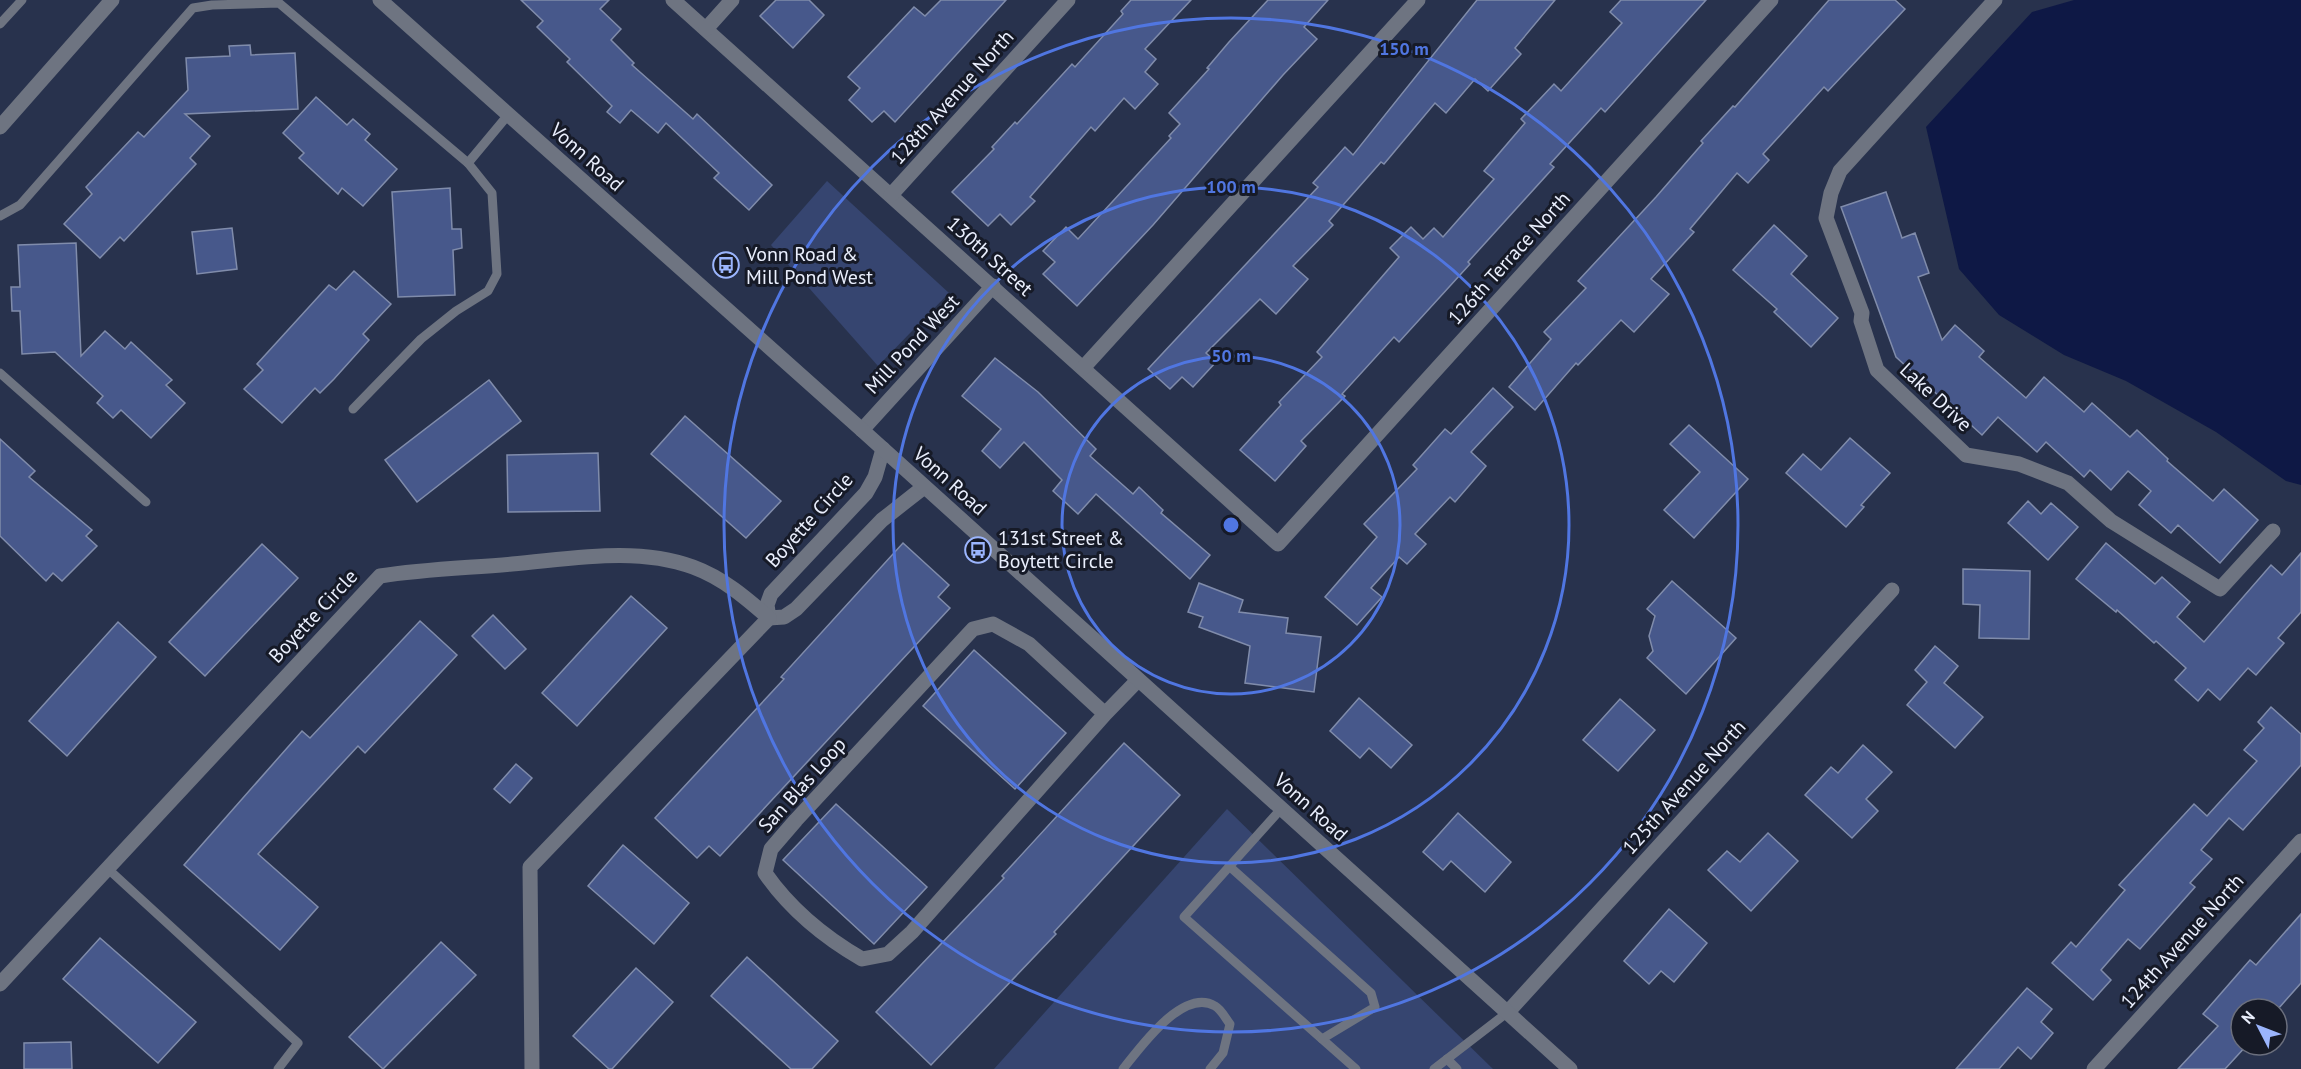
<svg xmlns="http://www.w3.org/2000/svg" width="2301" height="1069" font-family="'PT Sans',sans-serif">
  <style>
    .green { fill: #364570 }
    .water { fill: #0e1845 }
    .building { fill: #47588b; stroke: #808cab; stroke-width: 1.5 }
    .lines { fill: none; stroke-linecap: round; stroke-linejoin: round }
    .service { stroke: #6e7481; stroke-width: 9 }
    .minor { stroke: #6e7481; stroke-width: 15 }
    .tertiary { stroke: #6e7481; stroke-width: 15 }
    .ring { fill: none; stroke: #5076e1; stroke-width: 3 }
    .labels { text-anchor: middle; dominant-baseline: central; stroke-width: 6; stroke-linejoin: round; paint-order: stroke }
    .street-label { font-size: 20px; fill: #eaeffd; stroke: #161a27 }
    .poi-label { font-size: 20px; fill: #eaeffd; stroke: #161a27; text-anchor: start }
    .centre { fill: #5076e1; stroke: #161a27; stroke-width: 3 }
    .ring-label { font-size: 18px; text-anchor: middle; font-weight: bold; fill: #5076e1; stroke: #161a27; stroke-width: 6; stroke-linejoin: round; paint-order: stroke }
  </style>
  <rect width="100%" height="100%" fill="#28324d"/>
  <g class="green">
    <path d="M827,181L949,293L878,366L771,245Z"/>
    <path d="M1227,809L1493,1069H994Z"/>
  </g>
  <path class="water" d="M2074,0H2301V485L2286,481L2216,432L2126,381L2064,355L1999,315L1959,269L1926,127L2032,12Z"/>
  <g class="building">
    <path d="M521,0H609L600,9L621,29L611,40L634,63L632,65L693,119L697,114L772,185L749,210L714,178L719,173L666,123L658,133L631,110L620,123L607,112L612,106L567,62L570,59L537,27L543,21Z"/>
    <path d="M776,0H809L824,15L793,48L760,16Z"/>
    <path d="M941,0H1006L895,122L884,111L872,122L849,100L860,88L848,77L914,7L925,16Z"/>
    <path d="M1131,0H1191L1145,49L1156,59L1145,72L1158,84L1135,109L1124,98L1095,131L1091,127L1030,197L1035,201L1011,225L1000,214L988,226L952,192L994,149L992,147L1015,122L1017,124L1072,64L1075,67L1123,14L1121,11Z"/>
    <path d="M1268,0H1328L1304,27L1317,39L1283,75L1153,225L1077,306L1043,274L1055,262L1043,251L1066,227L1078,239L1171,138L1169,136L1180,124L1169,113L1209,69L1207,68L1229,42Z"/>
    <path d="M1477,0H1555L1515,48L1521,54L1488,91L1475,79L1446,113L1435,103L1384,164L1381,162L1329,221L1333,225L1293,266L1308,279L1276,314L1260,299L1206,353L1216,362L1193,387L1182,377L1170,389L1148,369L1318,187L1313,183L1345,147L1353,155Z"/>
    <path d="M1621,0H1706L1605,112L1601,108L1550,164L1554,167L1468,262L1470,264L1399,342L1394,337L1342,394L1345,396L1301,441L1306,446L1275,481L1240,450L1281,405L1279,402L1322,357L1317,352L1399,257L1390,248L1411,227L1423,239L1434,228L1443,237L1494,179L1484,171L1525,123L1521,119L1554,84L1561,91L1622,23L1610,12Z"/>
    <path d="M1829,0H1895L1905,9L1828,91L1824,87L1763,154L1769,160L1748,183L1737,173L1690,229L1694,232L1651,279L1669,294L1634,332L1621,320L1578,365L1576,363L1535,410L1509,387L1551,339L1544,332L1586,288L1578,281L1656,197L1703,143L1701,141L1733,106L1735,107Z"/>
    <path d="M250,45L251,55L295,53L298,109L185,114L210,136L190,158L196,164L124,241L120,237L100,258L64,224L92,194L86,187L138,132L144,137L188,90L186,58L230,56L229,46Z"/>
    <path d="M316,97L347,125L353,119L370,134L365,140L397,169L363,206L342,188L338,194L299,158L304,153L283,133Z"/>
    <path d="M450,188L452,229H461L462,248L453,250L455,295L398,297L392,192Z"/>
    <path d="M1886,192L1902,238L1915,233L1929,273L1918,277L1942,340L1955,325L1984,351L1979,357L2026,398L2044,377L2084,412L2092,403L2130,437L2137,430L2168,459L2167,461L2213,501L2224,489L2258,520L2220,563L2178,525L2171,533L2139,505L2151,491L2128,471L2111,490L2090,470L2084,477L2046,442L2037,452L1998,417L1982,435L1896,357L1841,207Z"/>
    <path d="M1774,225L1807,256L1791,274L1838,318L1811,347L1774,312L1777,309L1733,270Z"/>
    <path d="M232,228L237,269L197,274L192,232Z"/>
    <path d="M76,243L81,356L105,331L125,349L131,342L172,380L166,385L185,403L151,438L121,410L113,418L97,403L103,396L55,352L22,354L20,311H12L11,287H20L18,245Z"/>
    <path d="M354,271L391,304L363,334L369,340L334,379L320,393L315,388L282,423L244,389L263,370L257,364L329,285L336,290Z"/>
    <path d="M995,358L1038,392L1096,449L1090,456L1133,494L1139,487L1163,510L1161,513L1210,555L1190,579L1096,494L1078,514L1053,491L1062,480L1024,442L1000,468L982,451L1001,429L962,396Z"/>
    <path d="M489,380L521,421L417,502L385,460Z"/>
    <path d="M1493,388L1513,407L1471,452L1486,466L1455,502L1450,497L1415,534L1426,544L1407,564L1399,557L1371,588L1382,597L1357,625L1325,597L1377,537L1364,524L1417,469L1413,465L1445,429L1451,434Z"/>
    <path d="M685,416L781,501L746,538L651,454Z"/>
    <path d="M1689,425L1748,479L1694,538L1664,510L1700,472L1670,444Z"/>
    <path d="M1850,438L1890,473L1861,505L1864,507L1846,527L1786,473L1803,454L1821,470Z"/>
    <path d="M0,439L35,471L29,477L92,530L86,536L97,546L62,581L53,573L46,581L0,536Z"/>
    <path d="M598,453L600,511L508,512L507,455Z"/>
    <path d="M2028,501L2041,514L2051,503L2078,527L2048,560L2008,523Z"/>
    <path d="M903,543L949,585L938,597L950,608L720,856L709,846L697,858L655,818L784,679L781,677Z"/>
    <path d="M2106,543L2155,584L2162,577L2190,602L2177,617L2204,642L2271,565L2282,575L2301,553V612L2278,638L2284,643L2256,675L2248,668L2220,700L2208,689L2198,701L2175,680L2186,668L2156,641L2154,643L2117,610L2116,612L2076,579Z"/>
    <path d="M262,544L298,578L205,676L169,642Z"/>
    <path d="M1963,569L2030,571L2029,639L1979,638L1980,605L1963,604Z"/>
    <path d="M1672,581L1736,638L1686,694L1647,658L1653,651L1649,636L1655,616L1647,609Z"/>
    <path d="M1199,583L1243,600L1239,612L1288,618L1286,633L1321,637L1314,692L1245,683L1250,646L1199,627L1203,617L1188,612Z"/>
    <path d="M631,596L667,628L577,726L542,693Z"/>
    <path d="M493,615L526,649L505,669L472,636Z"/>
    <path d="M420,621L457,655L365,753L358,746L258,854L318,907L280,950L184,865L302,731L310,738Z"/>
    <path d="M118,622L156,657L67,756L29,721Z"/>
    <path d="M1935,646L1958,666L1944,683L1983,717L1955,748L1907,705L1927,682L1915,670Z"/>
    <path d="M974,650L1066,733L1015,789L923,706Z"/>
    <path d="M1359,698L1412,745L1391,768L1369,748L1360,758L1330,731Z"/>
    <path d="M1620,699L1655,730L1618,771L1583,740Z"/>
    <path d="M2271,707L2301,734V765L2243,830L2229,818L2201,850L2212,859L2190,883L2195,887L2140,949L2128,939L2101,970L2111,980L2093,1000L2052,963L2071,942L2076,947L2125,890L2119,885L2194,804L2207,816L2257,761L2244,750L2264,728L2258,722Z"/>
    <path d="M1124,743L1180,795L1054,932L1056,934L931,1065L876,1012L1004,878L1002,876Z"/>
    <path d="M1863,745L1892,772L1866,799L1878,811L1852,838L1805,795L1831,767L1838,773Z"/>
    <path d="M516,764L532,778L510,803L494,789Z"/>
    <path d="M836,804L927,887L874,944L783,860Z"/>
    <path d="M1458,813L1511,862L1485,892L1451,861L1443,870L1423,852Z"/>
    <path d="M1768,833L1798,861L1751,911L1708,870L1727,851L1740,862Z"/>
    <path d="M623,845L689,903L654,944L588,886Z"/>
    <path d="M1669,909L1707,943L1674,982L1661,971L1649,984L1624,961Z"/>
    <path d="M2301,914V983L2278,1009H2241V1045H2247L2225,1069H2178L2218,1026L2203,1014L2250,960L2256,965Z"/>
    <path d="M100,938L196,1022L158,1063L63,979Z"/>
    <path d="M441,942L476,975L383,1069L349,1037Z"/>
    <path d="M747,957L838,1041L812,1069H791L711,996Z"/>
    <path d="M636,968L673,1002L612,1069H609L573,1036Z"/>
    <path d="M2027,988L2052,1009L2041,1022L2053,1033L2031,1059L2018,1047L1999,1069H1956Z"/>
    <path d="M71,1042L72,1069H24V1043Z"/>
  </g>
  <g class="lines">
    <g class="service">
      <path d="M0,24L22,0"/>
      <path d="M0,216L20,205L193,8L212,5L279,3L468,163"/>
      <path d="M0,373L146,502"/>
      <path d="M353,409L421,339L456,311L488,291L497,274L492,193L468,163L508,115"/>
      <path d="M1281,809L1184,917L1356,1069"/>
      <path d="M1229,866L1371,993L1375,1007L1322,1039"/>
      <path d="M107,868L298,1043L278,1069"/>
      <path d="M1447,1059L1457,1069"/>
      <path d="M1123,1069C1140,1048 1183,987 1215,1006C1221,1009 1226,1019 1230,1024L1223,1053L1210,1069"/>
      <path d="M1434,1069L1508,1012"/>
    </g>
    <g class="minor">
      <path d="M673,0L1278,544L1771,0"/>
      <path d="M1995,0L1840,171L1831,193L1826,218L1862,313L1861,321L1877,370L1966,455L2019,464L2068,483L2111,521L2220,589L2273,531"/>
      <path d="M706,29L732,0"/>
      <path d="M891,195L1068,0"/>
      <path d="M1083,368L1418,0"/>
      <path d="M862,430L993,286"/>
      <path d="M883,449L875,477L866,493L771,594L767,605L769,618L784,617L796,609L882,520L924,487"/>
      <path d="M1105,714L1029,644L993,624L973,629L796,820L771,849L765,873C790,909 824,937 862,959L888,954L912,932L1105,714L1138,680"/>
      <path d="M0,984L380,576C424,569 467,568 512,564C571,559 636,546 693,567C723,578 746,598 769,618L530,867L532,1069"/>
      <path d="M1508,1012L1892,590"/>
      <path d="M2094,1069L2301,841"/>
    </g>
    <g class="tertiary">
      <path d="M380,0L862,430L1570,1069"/>
      <path d="M0,127L112,0"/>
    </g>
  </g>
  <g class="ring">
    <circle cx="1231" cy="525" r="169"/>
    <circle cx="1231" cy="525" r="338"/>
    <circle cx="1231" cy="525" r="507"/>
  </g>
  <defs>
    <g id="bus-ring" transform="scale(1.35)"><circle r="9.5" fill="#161a27" stroke="#9bb5fd" stroke-width="1.5"/><path d="M-5-6H5V4H4V6H2V4H-2V6H-4V4H-5ZM-3.5-4V0h7V-4ZM-3.5 1.2v1.5H-2V1.2ZM2 1.2v1.5H3.5V1.2Z" fill="#9bb5fd"/></g>
  </defs>
  <g fill-rule="evenodd">
    <use href="#bus-ring" x="726" y="265"/>
    <use href="#bus-ring" x="978" y="550"/>
  </g>
  <g class="labels">
    <g class="street-label">
      <text transform="translate(952 97) rotate(-48)">128th Avenue North</text>
      <text transform="translate(587 157) rotate(42)">Vonn Road</text>
      <text transform="translate(990 256) rotate(42)">130th Street</text>
      <text transform="translate(1509 258) rotate(-48)">126th Terrace North</text>
      <text transform="translate(912 344) rotate(-47)">Mill Pond West</text>
      <text transform="translate(1936 397) rotate(43)">Lake Drive</text>
      <text transform="translate(950 481) rotate(42)">Vonn Road</text>
      <text transform="translate(809 520) rotate(-48)">Boyette Circle</text>
      <text transform="translate(313 616) rotate(-47)">Boyette Circle</text>
      <text transform="translate(802 785) rotate(-48)">San Blas Loop</text>
      <text transform="translate(1684 787) rotate(-48)">125th Avenue North</text>
      <text transform="translate(1311 807) rotate(42)">Vonn Road</text>
      <text transform="translate(2182 941) rotate(-48)">124th Avenue North</text>
    </g>
    <g class="poi-label">
      <text x="746" y="254">Vonn Road &amp;<tspan x="746" dy="23">Mill Pond West</tspan></text>
      <text x="998" y="538">131st Street &amp;<tspan x="998" dy="23">Boytett Circle</tspan></text>
    </g>
  </g>
  <circle cx="1231" cy="525" r="9" class="centre"/>
  <g class="ring-label">
    <text x="1404" y="55">150 m</text>
    <text x="1231" y="193">100 m</text>
    <text x="1231" y="362">50 m</text>
  </g>
  <g transform="translate(2259 1027) rotate(312)"><circle r="28" fill="#161a27" stroke="#6b6f7d" stroke-width="1.5"/>
  <path d="M0-4.5L10 22L0 15L-10 22Z" fill="#9bb5fd"/>
  <text y="-9" font-size="16" font-weight="bold" text-anchor="middle" fill="#eaeffd">N</text>
  </g>
</svg>
